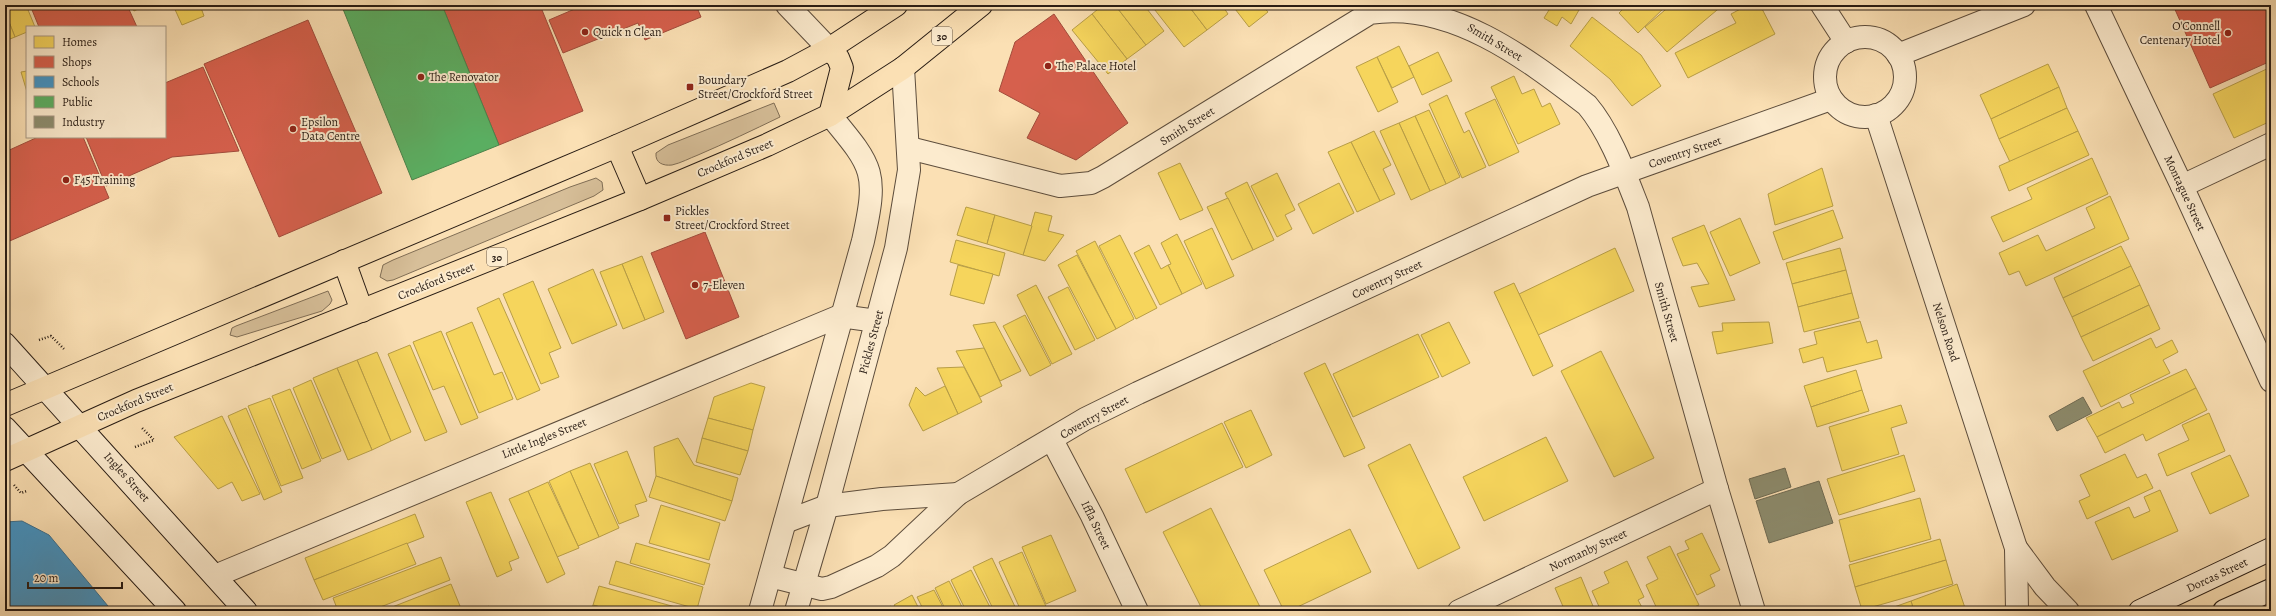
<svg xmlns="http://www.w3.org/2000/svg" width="2276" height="616" font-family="Alegreya,serif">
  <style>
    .green { fill: #d7bf99; stroke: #806e56 }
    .homes { fill: #f6d55c; stroke: #b89e46 }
    .shops { fill: #d6604d; stroke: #a24c3c }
    .schools { fill: #4393c3; stroke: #3b6f8e }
    .public { fill: #5aae61; stroke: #4b824a }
    .industry { fill: #8c8c6e; stroke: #6e6a53 }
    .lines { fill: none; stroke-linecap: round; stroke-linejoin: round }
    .street-casing { stroke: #5d4d3c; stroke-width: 24 }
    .secondary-casing { stroke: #281c14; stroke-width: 24 }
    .primary-casing { stroke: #281c14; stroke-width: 24 }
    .path { stroke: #281c14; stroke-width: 2.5; stroke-dasharray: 1 2; stroke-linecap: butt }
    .street { stroke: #fcebce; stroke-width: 22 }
    .secondary { stroke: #fcebce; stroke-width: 22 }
    .primary { stroke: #fbe0b4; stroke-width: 22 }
    .poi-dot { fill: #8f2418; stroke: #fcebce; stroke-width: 1.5 }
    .labels { text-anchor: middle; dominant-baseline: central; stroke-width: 4; stroke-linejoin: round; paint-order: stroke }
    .shield { fill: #fcebce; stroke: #685a4c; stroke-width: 1 }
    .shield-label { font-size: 11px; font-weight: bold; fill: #281c14 }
    .poi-label { font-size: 12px; fill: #281c14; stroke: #fcebce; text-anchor: start }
    .street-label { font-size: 12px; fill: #281c14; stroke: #fcebce }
  </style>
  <rect width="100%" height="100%" fill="#fbe0b4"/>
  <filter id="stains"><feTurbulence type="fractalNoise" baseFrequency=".005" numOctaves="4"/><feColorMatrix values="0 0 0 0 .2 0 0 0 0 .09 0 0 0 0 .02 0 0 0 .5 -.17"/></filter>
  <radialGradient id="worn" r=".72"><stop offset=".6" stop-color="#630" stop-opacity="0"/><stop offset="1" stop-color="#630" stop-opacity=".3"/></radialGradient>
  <g class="green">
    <path d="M774,103L780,117C753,130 726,143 698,155C690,158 681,163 672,165C663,166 655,163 656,153L668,145Z"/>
    <path d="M596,178L602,182L603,190L594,196L393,280L387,281L380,277L383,265L393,260L570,187Z"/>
    <path d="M328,291L332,300L330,304L322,311L237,337L230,335L232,328L236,326Z"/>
  </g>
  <g class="homes">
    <path d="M5,5H26L35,27H27V32L15,37L5,12Z"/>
    <path d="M131,5H146L134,11Z"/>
    <path d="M173,5H200L204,16L182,25Z"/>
    <path d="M1103,5H1115L1146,45L1127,59L1092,14Z"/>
    <path d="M1115,5H1144L1164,31L1146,45Z"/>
    <path d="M1151,5H1188L1207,30L1184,47Z"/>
    <path d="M1188,5H1222L1228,14L1207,30Z"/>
    <path d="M1232,5H1262L1268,12L1249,27Z"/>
    <path d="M1543,5H1571L1579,10L1571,24L1562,17L1557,26L1544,18L1549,10Z"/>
    <path d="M1627,5H1667L1638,33L1619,13Z"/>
    <path d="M1671,5H1723L1667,52L1645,27Z"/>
    <path d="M1748,5H1760L1775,34L1688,78L1675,53L1736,23L1731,14Z"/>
    <path d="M5,12L15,37L5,41Z"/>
    <path d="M1092,14L1127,59L1108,74L1072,30Z"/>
    <path d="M1592,17L1641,55L1661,86L1632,106L1610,79L1570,46Z"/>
    <path d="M1399,46L1414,77L1392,88L1377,57Z"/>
    <path d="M1438,52L1452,81L1422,95L1409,66Z"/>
    <path d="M1377,57L1398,102L1378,112L1356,67Z"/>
    <path d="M2048,64L2059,87L1991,119L1980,95Z"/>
    <path d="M2271,67V121L2234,138L2213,94Z"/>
    <path d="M27,71V92L21,72Z"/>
    <path d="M1514,76L1522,94L1534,89L1542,107L1550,103L1560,124L1518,144L1491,87Z"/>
    <path d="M2059,87L2067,108L1999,139L1991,119Z"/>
    <path d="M1447,95L1464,133L1469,130L1486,167L1462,178L1429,104Z"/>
    <path d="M1495,99L1519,152L1489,166L1465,113Z"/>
    <path d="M2067,108L2078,131L2010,162L1999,139Z"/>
    <path d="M1429,110L1460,177L1446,184L1415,116Z"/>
    <path d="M1415,116L1446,184L1430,191L1399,123Z"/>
    <path d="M1399,123L1430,191L1411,200L1380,131Z"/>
    <path d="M1374,131L1391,165L1383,169L1395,194L1380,201L1351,142Z"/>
    <path d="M2078,131L2089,155L2009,191L1999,166Z"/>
    <path d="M1351,142L1380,201L1357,212L1328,152Z"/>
    <path d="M2092,158L2108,194L2003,242L1991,217L2032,199L2027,188Z"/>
    <path d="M1180,163L1203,210L1180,220L1158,173Z"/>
    <path d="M1822,168L1833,206L1775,225L1768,194Z"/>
    <path d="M1277,173L1295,210L1285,215L1292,229L1277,237L1251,186Z"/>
    <path d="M1247,182L1274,240L1253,250L1225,193Z"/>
    <path d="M1339,183L1354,213L1313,234L1298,204Z"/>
    <path d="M2110,196L2129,239L2026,286L2019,271L2009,275L1999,253L2038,235L2046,251L2095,228L2086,208Z"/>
    <path d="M1228,198L1253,250L1232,260L1207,207Z"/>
    <path d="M966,207L995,215L987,244L957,235Z"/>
    <path d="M1833,210L1843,238L1783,260L1773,232Z"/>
    <path d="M1035,212L1052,216L1048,231L1064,235L1045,261L1023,255Z"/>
    <path d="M995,215L1032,226L1023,255L987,244Z"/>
    <path d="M1740,218L1760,263L1730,276L1710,232Z"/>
    <path d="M1704,225L1735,300L1699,307L1691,287L1709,284L1697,263L1683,266L1672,238Z"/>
    <path d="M1212,228L1234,276L1206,289L1184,241Z"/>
    <path d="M1177,234L1202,284L1182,294L1168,265L1171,264L1161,243Z"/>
    <path d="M1120,235L1157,308L1136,319L1099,246Z"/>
    <path d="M956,240L1005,253L999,276L950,262Z"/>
    <path d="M1095,241L1134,319L1116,329L1076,251Z"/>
    <path d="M1149,245L1161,269L1168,265L1182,294L1160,305L1134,253Z"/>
    <path d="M2121,246L2131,266L2063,298L2054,278Z"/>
    <path d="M1615,248L1634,291L1538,335L1519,294Z"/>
    <path d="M1840,248L1846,270L1792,284L1786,263Z"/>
    <path d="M1077,255L1116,329L1097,339L1058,265Z"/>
    <path d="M642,256L664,312L645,320L622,264Z"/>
    <path d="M622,264L645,320L623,329L600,272Z"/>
    <path d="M958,265L993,274L984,304L950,295Z"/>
    <path d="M2131,266L2140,285L2072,317L2063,298Z"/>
    <path d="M593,269L617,325L572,344L548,289Z"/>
    <path d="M1846,270L1852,293L1798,307L1792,284Z"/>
    <path d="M533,281L561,348L549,353L559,377L541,384L503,294Z"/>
    <path d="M1514,283L1553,366L1533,376L1494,292Z"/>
    <path d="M1036,285L1072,354L1052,364L1017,295Z"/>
    <path d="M2140,285L2149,305L2081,337L2072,317Z"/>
    <path d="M1068,287L1095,340L1075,350L1048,297Z"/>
    <path d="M1852,293L1859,318L1804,332L1798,307Z"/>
    <path d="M499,298L540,390L517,400L477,308Z"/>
    <path d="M2149,305L2160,329L2093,361L2081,337Z"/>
    <path d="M1025,315L1051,365L1030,376L1003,326Z"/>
    <path d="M1860,321L1867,343L1877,340L1882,358L1827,372L1823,357L1803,363L1799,349L1817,344L1814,332Z"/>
    <path d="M472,322L494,375L502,372L513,399L479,413L446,333Z"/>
    <path d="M995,322L1021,371L1000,381L973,325Z"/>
    <path d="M1449,322L1470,363L1442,377L1421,335Z"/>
    <path d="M1769,322L1773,343L1717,354L1712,332L1723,331L1722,323Z"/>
    <path d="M441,331L478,418L461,425L444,386L433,390L413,342Z"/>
    <path d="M1418,334L1439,377L1353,417L1333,374Z"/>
    <path d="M2151,338L2156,348L2172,340L2178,352L2163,360L2170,373L2101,407L2083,371Z"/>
    <path d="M410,345L447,432L425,441L388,354Z"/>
    <path d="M984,348L1002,386L980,397L956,351Z"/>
    <path d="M1601,351L1654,458L1614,477L1561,371Z"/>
    <path d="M377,352L411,432L391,441L357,360Z"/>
    <path d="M357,360L391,441L372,450L337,368Z"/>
    <path d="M1325,363L1365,448L1344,457L1304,373Z"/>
    <path d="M964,367L982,402L958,414L937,368Z"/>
    <path d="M337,368L372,450L348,460L313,378Z"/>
    <path d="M2186,369L2196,388L2097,437L2086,418L2119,402L2122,408L2134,403L2130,395Z"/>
    <path d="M1856,370L1862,390L1811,407L1804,386Z"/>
    <path d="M311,380L341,451L322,459L293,388Z"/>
    <path d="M751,383L765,387L753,430L708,418L714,397Z"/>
    <path d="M945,386L958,414L923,431L909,405L916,387L925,396Z"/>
    <path d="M2196,388L2207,410L2146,441L2143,434L2105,453L2097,437Z"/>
    <path d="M290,389L321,461L302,469L272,396Z"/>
    <path d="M1862,390L1869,411L1817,427L1811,407Z"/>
    <path d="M270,398L303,478L281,486L248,406Z"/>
    <path d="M1901,405L1907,423L1891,428L1899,454L1842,471L1829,427Z"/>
    <path d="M246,408L282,492L264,500L228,416Z"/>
    <path d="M1251,410L1272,455L1246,468L1224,422Z"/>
    <path d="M2209,413L2225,451L2167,476L2158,454L2189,440L2182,425Z"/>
    <path d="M222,416L260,494L242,501L232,482L218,489L174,437Z"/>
    <path d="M708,418L753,430L748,451L702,438Z"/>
    <path d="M1222,423L1243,467L1146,513L1125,469Z"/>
    <path d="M1546,437L1568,481L1484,521L1463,477Z"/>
    <path d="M678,438L694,465L738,478L732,501L656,476L654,447Z"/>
    <path d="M702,438L748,451L740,475L696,462Z"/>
    <path d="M1410,444L1460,548L1418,569L1368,465Z"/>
    <path d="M627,451L647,501L635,505L639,516L619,524L594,464Z"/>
    <path d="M2125,454L2137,478L2146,474L2153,488L2087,519L2079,501L2090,496L2080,475Z"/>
    <path d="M1904,455L1915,491L1839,515L1827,479Z"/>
    <path d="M2230,455L2249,496L2210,514L2191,473Z"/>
    <path d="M590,463L619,528L599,537L570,471Z"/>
    <path d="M570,471L599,537L578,546L549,481Z"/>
    <path d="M656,476L732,501L725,521L649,497Z"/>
    <path d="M548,482L579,548L557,557L528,491Z"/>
    <path d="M2160,490L2178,531L2112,560L2095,522L2129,507L2134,518L2150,511L2144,497Z"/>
    <path d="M528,491L565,574L547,583L509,499Z"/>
    <path d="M491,492L519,558L509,562L512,570L497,577L466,502Z"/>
    <path d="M1920,498L1931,539L1850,562L1839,520Z"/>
    <path d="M661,505L720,523L709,560L649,543Z"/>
    <path d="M1211,508L1262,611H1203L1163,532Z"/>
    <path d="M415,514L424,537L314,580L305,558Z"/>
    <path d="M1350,529L1371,572L1289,611H1284L1264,570Z"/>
    <path d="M1702,533L1720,570L1710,575L1715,586L1697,595L1677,554L1689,549L1685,541Z"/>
    <path d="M1051,535L1076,591L1046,604L1022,547Z"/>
    <path d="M1940,539L1946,560L1855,587L1849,565Z"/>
    <path d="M407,543L416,564L323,600L314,580Z"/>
    <path d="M636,543L710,564L704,585L630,563Z"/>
    <path d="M1670,546L1699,605L1685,611H1658L1646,585L1658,579L1647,557Z"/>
    <path d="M1022,552L1048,611H1021L999,562Z"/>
    <path d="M441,557L450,580L370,611H338L333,598Z"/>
    <path d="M992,558L1017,611H994L973,567Z"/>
    <path d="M1946,560L1953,584L1862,610L1855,587Z"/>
    <path d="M616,561L703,587L697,609L609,584Z"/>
    <path d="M1627,561L1644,597L1638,600L1644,611H1601L1592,591L1609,583L1604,572Z"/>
    <path d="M971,570L992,611H966L951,580Z"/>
    <path d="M1581,577L1595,611H1565L1555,588Z"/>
    <path d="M949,581L964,611H946L935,588Z"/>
    <path d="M451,584L460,606L447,611H382Z"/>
    <path d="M1957,584L1966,611H1914L1911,601Z"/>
    <path d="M599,586L690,611H614L593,605Z"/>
    <path d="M934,590L945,611H924L917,597Z"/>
    <path d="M912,595L920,611H898L894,605Z"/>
    <path d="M1911,601L1914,611H1883Z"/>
    <path d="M593,605L614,611H591Z"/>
    <path d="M489,606L492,611H480Z"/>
    <path d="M891,606L894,611H882Z"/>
  </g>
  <g class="shops">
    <path d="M30,5H127L137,27H39Z"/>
    <path d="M442,5H540L583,111L499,145Z"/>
    <path d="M584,5H696L701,17L645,40L638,23L563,53L549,20Z"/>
    <path d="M2173,5H2271V61L2210,88Z"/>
    <path d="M1054,14L1128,123L1076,160L1027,138L1040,113L999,91L1015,42Z"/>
    <path d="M308,20L382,193L279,237L204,64Z"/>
    <path d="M203,67L239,151L172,157L106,186L86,137H165V83Z"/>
    <path d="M38,137H83L109,198L5,243V152Z"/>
    <path d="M705,232L739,317L686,339L651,253Z"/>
  </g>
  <path class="schools" d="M22,521L49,535L108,606L102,611H5V522Z"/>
  <path class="public" d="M352,5H442L499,145L412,180L343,9Z"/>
  <g class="industry">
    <path d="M2083,397L2092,413L2057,431L2049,416Z"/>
    <path d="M1785,468L1791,487L1755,499L1749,479Z"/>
    <path d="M1819,481L1833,523L1769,543L1756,501Z"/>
  </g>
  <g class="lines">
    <g class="street-casing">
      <g id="street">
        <path d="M787,5L829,49"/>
        <path d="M1822,5L1846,42"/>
        <path d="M2096,5L2182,186L2271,381"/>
        <circle cx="1865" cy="77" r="40"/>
        <path d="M1898,55L2024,5"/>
        <path d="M1876,115L2016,548L2017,611"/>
        <path d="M909,148L1060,186L1091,183L1103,177L1370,13C1451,0 1527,59 1587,105C1610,132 1625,174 1638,207L1717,489L1754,611"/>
        <path d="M2182,186L2271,144"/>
        <path d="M1052,440L1092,516L1137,611"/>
        <path d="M785,522L827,506L882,499L958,494"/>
        <path d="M2016,548L2045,587L2068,611"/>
        <path d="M215,576L840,316L877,321"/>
        <path d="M770,576L822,589L831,587L877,566L892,556L958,494L1085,419L1138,393L1587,186L1831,99"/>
        <path d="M760,611L863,241C878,172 874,168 830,115"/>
        <path d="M796,611L827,506L896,248L909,170L903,68"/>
        <path d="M1459,611L1717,489"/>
      </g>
    </g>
    <g class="secondary-casing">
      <g id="secondary">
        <path d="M5,344L246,611"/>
        <path d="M5,428L175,611"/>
        <path d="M2140,611L2271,549"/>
        <path d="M2224,611L2271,590"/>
      </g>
    </g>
    <g class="primary-casing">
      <g id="primary">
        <path d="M829,49L838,58L842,68L830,115"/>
        <path d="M617,146L640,199"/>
        <path d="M344,261L362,311"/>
        <path d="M5,405L617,146L788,71L829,49L896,5"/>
        <path d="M5,460L136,401L640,199L767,145L830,115L903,68L981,5"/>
      </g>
    </g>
    <g class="path">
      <path d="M39,340L51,336L65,350"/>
      <path d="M135,447L154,440L142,428"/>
      <path d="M14,485L21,493L27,491"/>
    </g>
    <use href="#street" class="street"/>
    <use href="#secondary" class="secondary"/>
    <use href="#primary" class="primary"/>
  </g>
  <g class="poi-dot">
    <circle cx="585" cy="32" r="4"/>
    <circle cx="2228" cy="33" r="4"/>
    <circle cx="1048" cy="66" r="4"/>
    <circle cx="421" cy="77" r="4"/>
    <rect x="686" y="83" width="8" height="8" rx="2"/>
    <circle cx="293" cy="129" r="4"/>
    <circle cx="66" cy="180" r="4"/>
    <rect x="663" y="214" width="8" height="8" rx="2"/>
    <circle cx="695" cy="285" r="4"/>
  </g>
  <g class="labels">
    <g class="shield">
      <rect x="932" y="27" width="20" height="18" rx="3"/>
      <rect x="487" y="248" width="20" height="18" rx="3"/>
    </g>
    <g class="shield-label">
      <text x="942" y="36">30</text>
      <text x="497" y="257">30</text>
    </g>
    <g class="poi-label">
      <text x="2220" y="26" text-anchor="end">O'Connell<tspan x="2220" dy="14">Centenary Hotel</tspan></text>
      <text x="593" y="32">Quick n Clean</text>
      <text x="1056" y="66">The Palace Hotel</text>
      <text x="429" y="77">The Renovator</text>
      <text x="698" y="80">Boundary<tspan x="698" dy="14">Street/Crockford Street</tspan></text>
      <text x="301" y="122">Epsilon<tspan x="301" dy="14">Data Centre</tspan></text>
      <text x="74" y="180">F45 Training</text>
      <text x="675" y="211">Pickles<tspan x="675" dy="14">Street/Crockford Street</tspan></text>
      <text x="703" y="285">7-Eleven</text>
    </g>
    <g class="street-label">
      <text transform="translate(1495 42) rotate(31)">Smith Street</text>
      <text transform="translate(1187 126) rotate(-32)">Smith Street</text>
      <text transform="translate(1685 152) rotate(-19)">Coventry Street</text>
      <text transform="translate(735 158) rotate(-23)">Crockford Street</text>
      <text transform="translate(2185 193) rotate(65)">Montague Street</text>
      <text transform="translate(1387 279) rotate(-25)">Coventry Street</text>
      <text transform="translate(436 281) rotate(-22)">Crockford Street</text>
      <text transform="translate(1667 312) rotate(74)">Smith Street</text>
      <text transform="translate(1946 332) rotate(72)">Nelson Road</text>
      <text transform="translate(871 342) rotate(-75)">Pickles Street</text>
      <text transform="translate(135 402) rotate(-23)">Crockford Street</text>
      <text transform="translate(1094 417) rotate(-29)">Coventry Street</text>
      <text transform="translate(544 438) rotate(-22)">Little Ingles Street</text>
      <text transform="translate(127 477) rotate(48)">Ingles Street</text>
      <text transform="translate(1096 525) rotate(64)">Iffla Street</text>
      <text transform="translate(1588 550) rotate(-25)">Normanby Street</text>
      <text transform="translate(2217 575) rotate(-25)">Dorcas Street</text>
    </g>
  </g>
  <rect width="2276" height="616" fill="none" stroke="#fbe0b4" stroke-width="20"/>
  <rect x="6" y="6" width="2264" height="604" fill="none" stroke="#281c14" stroke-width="2"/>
  <rect x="10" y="10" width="2256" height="596" fill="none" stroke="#281c14"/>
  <rect x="26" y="26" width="140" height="112" fill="#fcebce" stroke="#a79884"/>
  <rect x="34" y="36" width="20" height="12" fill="#f6d55c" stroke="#a79884"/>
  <text x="62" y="46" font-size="12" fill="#281c14">Homes</text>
  <rect x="34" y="56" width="20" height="12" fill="#d6604d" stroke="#a79884"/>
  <text x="62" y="66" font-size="12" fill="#281c14">Shops</text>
  <rect x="34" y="76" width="20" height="12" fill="#4393c3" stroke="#a79884"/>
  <text x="62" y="86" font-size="12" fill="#281c14">Schools</text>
  <rect x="34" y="96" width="20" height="12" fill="#5aae61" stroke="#a79884"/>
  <text x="62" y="106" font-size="12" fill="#281c14">Public</text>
  <rect x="34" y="116" width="20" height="12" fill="#8c8c6e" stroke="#a79884"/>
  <text x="62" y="126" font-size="12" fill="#281c14">Industry</text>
  <path d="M28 582v6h94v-6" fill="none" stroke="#281c14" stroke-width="2"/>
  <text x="34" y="582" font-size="12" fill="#281c14" stroke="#fcebce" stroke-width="3" paint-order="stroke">20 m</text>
  <rect width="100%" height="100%" filter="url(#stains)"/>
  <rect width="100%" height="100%" fill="url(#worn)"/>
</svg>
